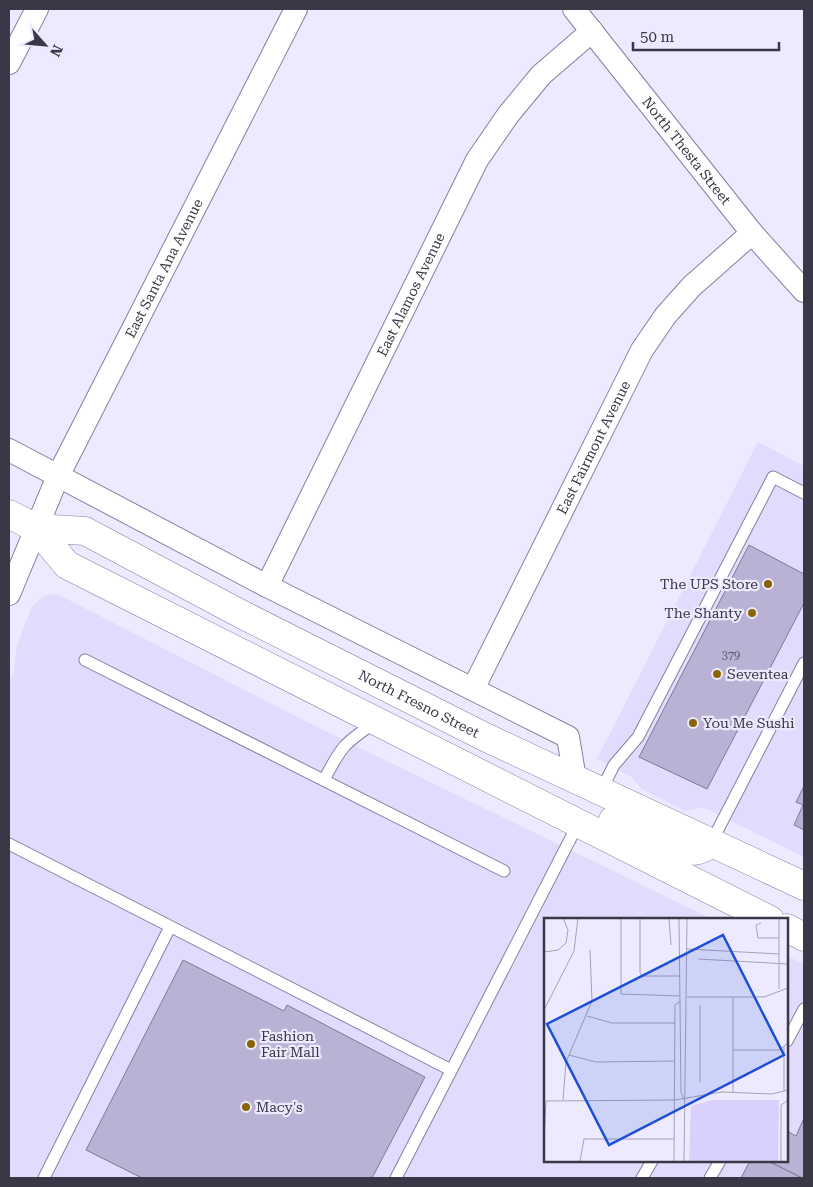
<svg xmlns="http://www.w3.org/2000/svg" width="813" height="1187" font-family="'Roboto Serif',serif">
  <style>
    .built { fill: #e2dbfd }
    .building { fill: #b9b2d5; stroke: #7f7898 }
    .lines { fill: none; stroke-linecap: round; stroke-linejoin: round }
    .service-casing { stroke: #867fa0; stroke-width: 13 }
    .minor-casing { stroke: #867fa0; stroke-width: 24 }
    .secondary-casing { stroke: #867fa0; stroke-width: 29 }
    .service { stroke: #fff; stroke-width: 11 }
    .minor { stroke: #fff; stroke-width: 22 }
    .secondary { stroke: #fff; stroke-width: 28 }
    .poi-dot { fill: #896603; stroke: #ede9ff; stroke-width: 2 }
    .labels { text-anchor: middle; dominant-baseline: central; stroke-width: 4.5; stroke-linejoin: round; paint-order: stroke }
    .number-label { font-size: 11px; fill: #5a566a }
    .street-label { font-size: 14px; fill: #3a3746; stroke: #ede9ff }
    .poi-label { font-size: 14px; fill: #3a3746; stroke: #ede9ff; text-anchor: start }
    .inset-road { fill: none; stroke: #a5a2b5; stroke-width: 1 }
    .view { fill: #1d4ed8; fill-opacity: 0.15; stroke: #1d4ed8; stroke-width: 2.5 }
    .inset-edge { fill: none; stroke: #3a3746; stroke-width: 2.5 }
  </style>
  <rect width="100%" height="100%" fill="#ede9ff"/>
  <g class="built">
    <path d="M758,442L804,466V857L707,809L699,808L685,811L642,789L630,776L597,759Z"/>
    <path d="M52,594L59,595L315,726L712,919L546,920V1161H787V956L804,964V1178H9V677H13L17,646L32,606L44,596Z"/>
  </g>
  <g class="building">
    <path d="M749,545L804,574V603L707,789L639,757Z"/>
    <path d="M804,786V830L794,825L803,805L796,802Z"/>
    <path d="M183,960L284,1011L287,1005L425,1077L372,1178H142L86,1150Z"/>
    <path d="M804,1118V1178H802L768,1161H787V1131L796,1136Z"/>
    <path d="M750,1161H768L802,1178H741Z"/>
  </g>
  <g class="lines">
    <g class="service-casing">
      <g id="service">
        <path d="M85,660L504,871"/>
        <path d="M324,780C341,747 344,743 376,722"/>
        <path d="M601,791L614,765L638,737L773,477L804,493"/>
        <path d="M711,843L804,663"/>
        <path d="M9,844L451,1070"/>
        <path d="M787,1041L804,1009"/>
        <path d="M44,1178L170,927"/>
        <path d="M396,1178L579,822"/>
        <path d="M642,1178L652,1161"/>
        <path d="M710,1178L720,1161"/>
      </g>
    </g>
    <g class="minor-casing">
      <g id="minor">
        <path id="s1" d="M574,9L752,233L804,291"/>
        <path d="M9,63L37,9"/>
        <path d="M9,450L267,586L568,737L575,779"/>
        <path id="s2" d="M267,586L477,160L508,115L541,75L592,31"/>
        <path id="s3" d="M9,594L58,476L296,9"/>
        <path id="s4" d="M473,689L642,350L666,315L692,286L752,233"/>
      </g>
    </g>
    <g class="secondary-casing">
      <g id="secondary">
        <path d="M9,514L36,528L67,565L770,920"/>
        <path id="s5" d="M36,528L85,531L241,614L487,738L804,886"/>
        <path d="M613,820L681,850C694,852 701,851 711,843"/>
        <path d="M787,928L804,937"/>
      </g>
    </g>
    <use href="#service" class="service"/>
    <use href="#minor" class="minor"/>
    <use href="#secondary" class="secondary"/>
  </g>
  <g class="poi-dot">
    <circle cx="768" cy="584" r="5"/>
    <circle cx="752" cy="613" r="5"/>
    <circle cx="717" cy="674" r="5"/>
    <circle cx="693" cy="723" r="5"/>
    <circle cx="251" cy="1044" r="5"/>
    <circle cx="246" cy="1107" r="5"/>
  </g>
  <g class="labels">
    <g class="number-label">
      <text x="731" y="655">379</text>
    </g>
    <g class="street-label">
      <text stroke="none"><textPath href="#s1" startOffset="181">North Thesta Street</textPath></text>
      <text stroke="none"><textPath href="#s3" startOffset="361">East Santa Ana Avenue</textPath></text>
      <text stroke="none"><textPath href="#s2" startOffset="325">East Alamos Avenue</textPath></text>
      <text stroke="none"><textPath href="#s4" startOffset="270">East Fairmont Avenue</textPath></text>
      <text stroke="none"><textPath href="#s5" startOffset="425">North Fresno Street</textPath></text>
    </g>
    <g class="poi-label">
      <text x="758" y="584" text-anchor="end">The UPS Store</text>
      <text x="742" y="613" text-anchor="end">The Shanty</text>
      <text x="727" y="674">Seventea</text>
      <text x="703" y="723">You Me Sushi</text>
      <text x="261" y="1036">Fashion<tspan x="261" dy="16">Fair Mall</tspan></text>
      <text x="256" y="1107">Macy's</text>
    </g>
  </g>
  <g transform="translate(544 918)">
    <rect width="244" height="244" fill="#ede9ff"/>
    <path d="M168,182H235L234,243H145L147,188Z" fill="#dad0fe"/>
    <path class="inset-road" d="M77,0V76L136,78M96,0V55L99,58H136M125,0L127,27M135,0L137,174L140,182M217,5L212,7L214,20H235M143,31L235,36M0,34L14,32L22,25L24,12L19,0M154,41L244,46M235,71V0M143,79H220L244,70M156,87V164M0,92L30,33L34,0M43,98L68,105H131M189,132H235L244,125M25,137L52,144L131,143M240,173V128M189,175V79M19,182L22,144L48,83L46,32M0,221L2,183L131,182L178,174L228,176L244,172M36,243L40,221H130M130,243L131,87L137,83M140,243L143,0M237,243V187L244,182"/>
    <path class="view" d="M179,17L240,137L65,227L3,106Z"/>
    <rect width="244" height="244" class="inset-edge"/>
  </g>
  <rect width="813" height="1187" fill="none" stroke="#3a3746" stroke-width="20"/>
  <g transform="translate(45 45) rotate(117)" stroke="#ede9ff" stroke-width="4" paint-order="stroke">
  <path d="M0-4L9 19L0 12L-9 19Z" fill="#3a3746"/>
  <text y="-8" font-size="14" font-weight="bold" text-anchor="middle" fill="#3a3746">N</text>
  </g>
  <path d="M633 42v8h146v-8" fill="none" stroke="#3a3746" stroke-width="2.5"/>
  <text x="640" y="42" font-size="15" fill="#3a3746" stroke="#ede9ff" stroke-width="4" paint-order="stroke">50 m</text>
</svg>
